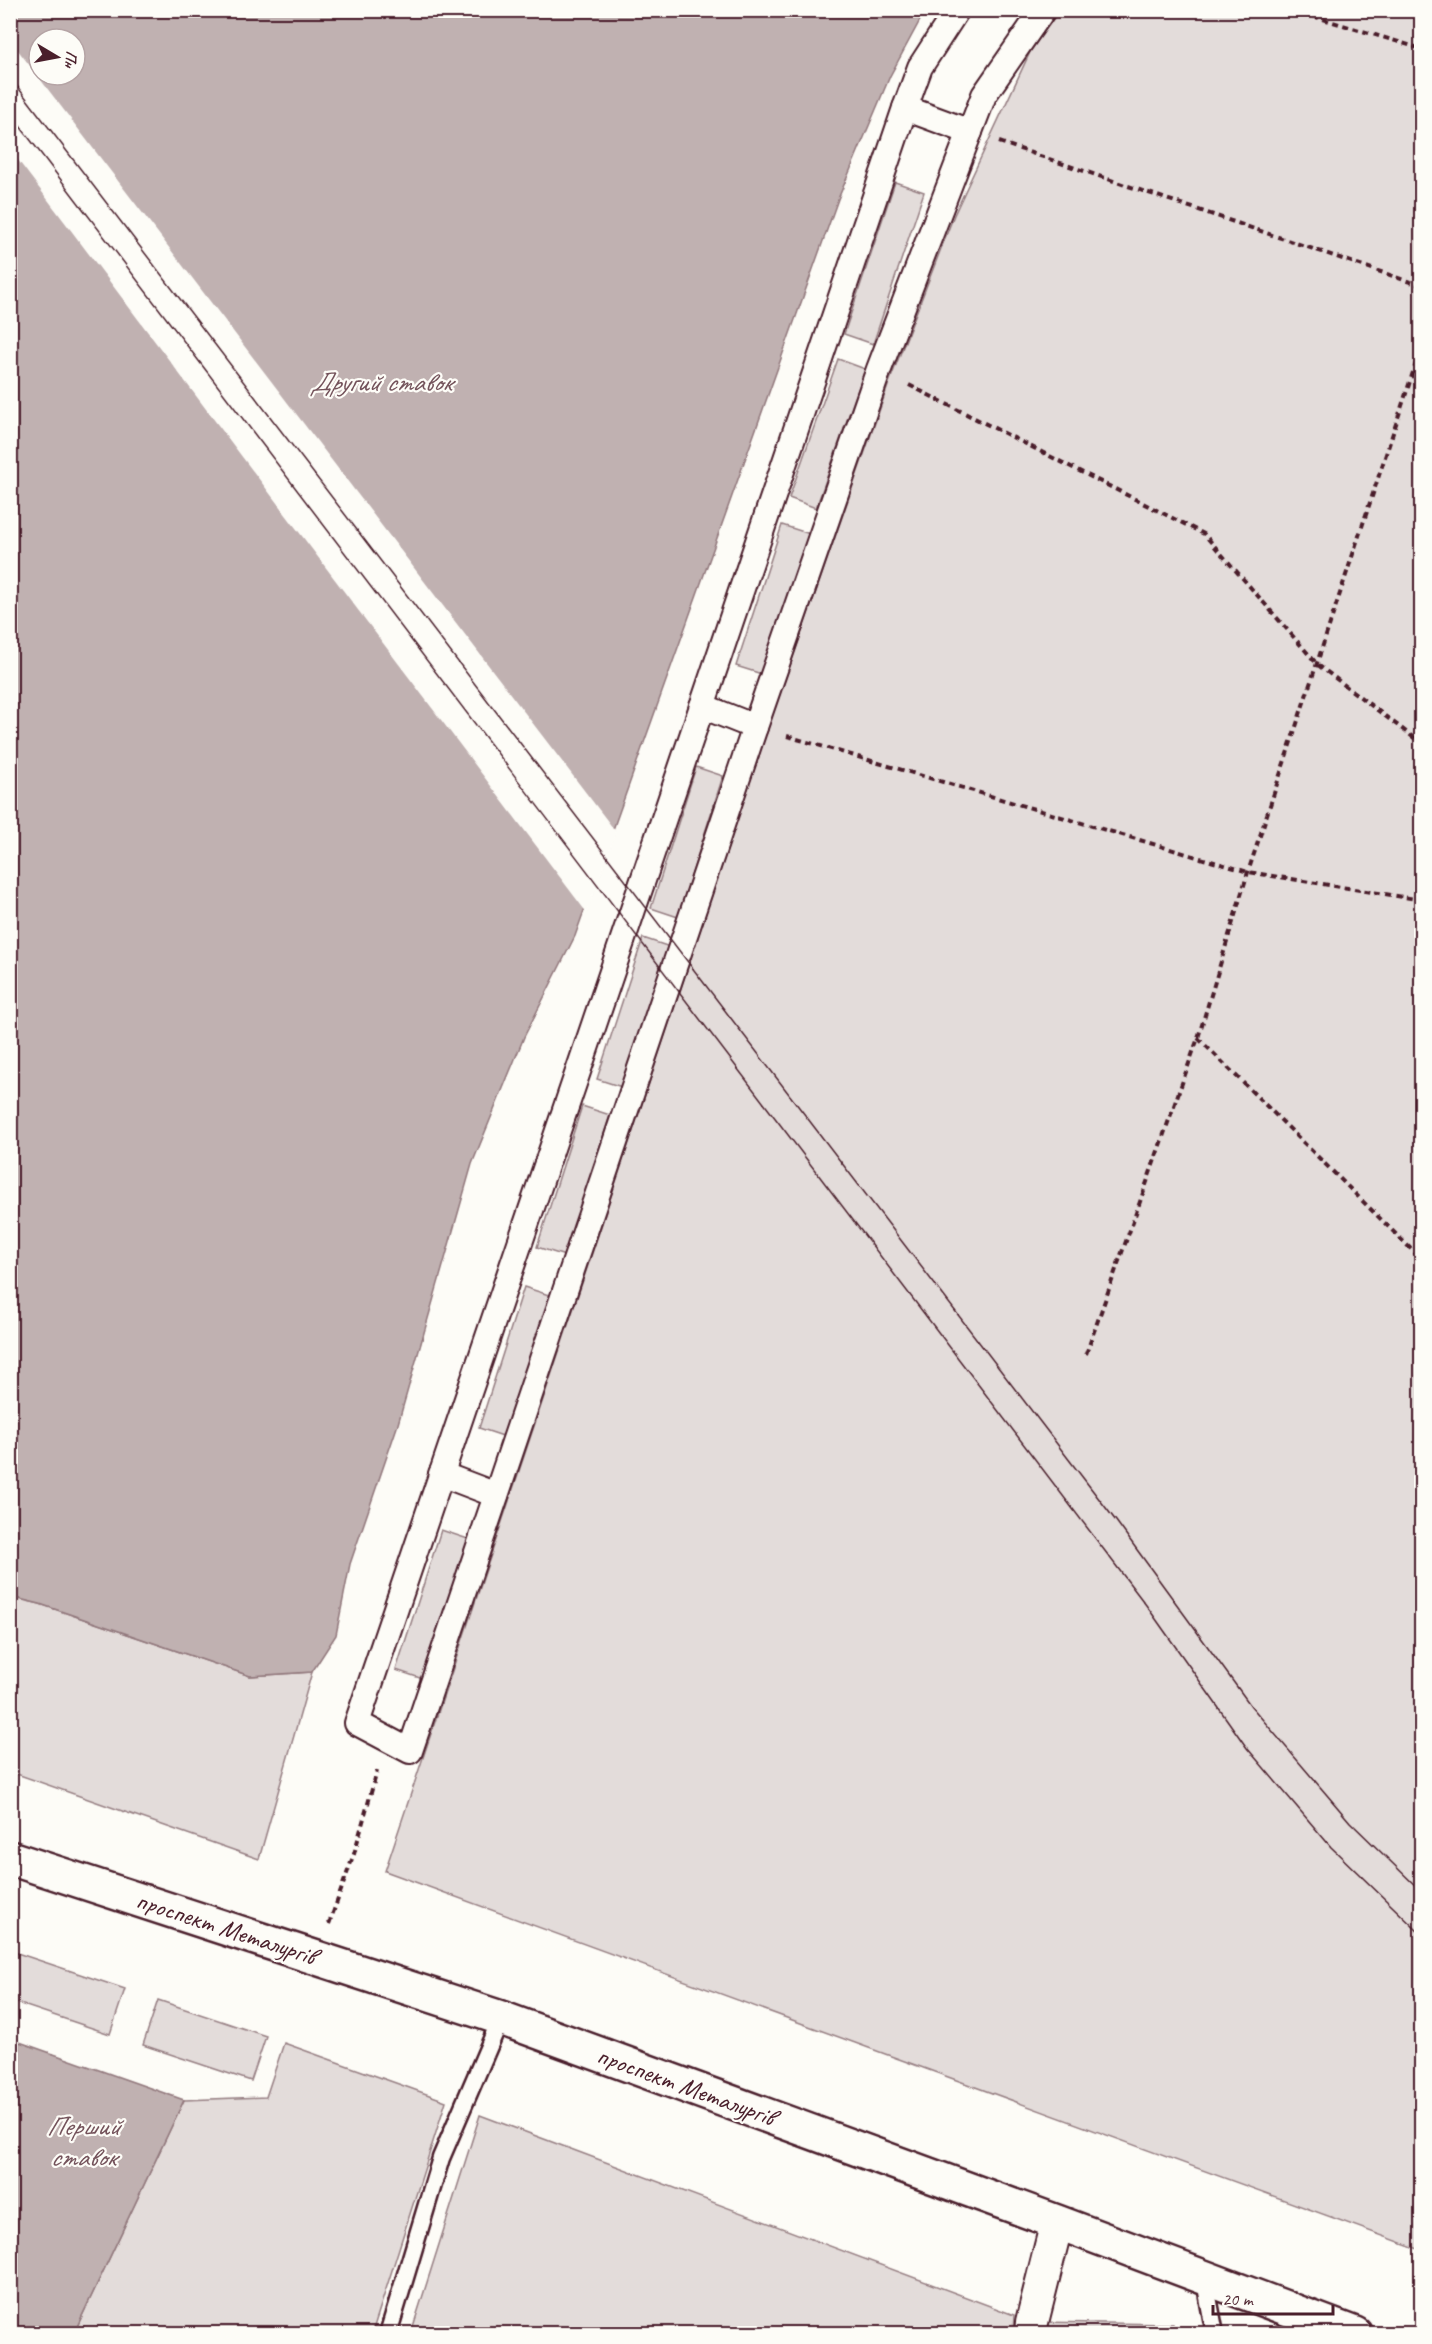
<svg xmlns="http://www.w3.org/2000/svg" width="1432" height="2344" font-family="Caveat,sans-serif">
  <style>
    .green { fill: #e3dcda; stroke: #967e82; stroke-width: 1.5 }
    .water { fill: #c0b1b1; stroke: #91777b; stroke-width: 1.5; fill-rule: evenodd }
    .pier { fill: #fdfcf7 }
    .lines { fill: none; stroke-linecap: round; stroke-linejoin: round }
    .service-casing { stroke: #4a1f2b; stroke-width: 21 }
    .pedestrian-casing { stroke: #4a1f2b; stroke-width: 28 }
    .minor-casing { stroke: #4a1f2b; stroke-width: 36 }
    .primary-casing { stroke: #4a1f2b; stroke-width: 38 }
    .path { stroke: #4a1f2b; stroke-width: 4; stroke-dasharray: 6 4.5; stroke-linecap: butt }
    .service { stroke: #fdfcf7; stroke-width: 16 }
    .pedestrian { stroke: #fdfcf7; stroke-width: 24 }
    .minor { stroke: #fdfcf7; stroke-width: 32 }
    .primary { stroke: #fdfcf7; stroke-width: 33 }
    .tram { stroke: #4a1f2b; stroke-width: 1.5 }
    .labels { text-anchor: middle; dominant-baseline: central; stroke-width: 4.5; stroke-linejoin: round; paint-order: stroke }
    .street-label { font-size: 26px; fill: #4a1f2b; stroke: #fdfcf7 }
    .water-label { font-size: 27px; font-style: italic; fill: #73525a; stroke: #fdfcf7 }
  </style>
  <rect width="100%" height="100%" fill="#fdfcf7"/>
  <filter id="ink" filterUnits="userSpaceOnUse"><feTurbulence type="fractalNoise" baseFrequency=".0167" numOctaves="2"/><feDisplacementMap in="SourceGraphic" scale="12" xChannelSelector="R" yChannelSelector="G"/><feConvolveMatrix kernelMatrix="1 2 1 2 8 2 1 2 1" color-interpolation-filters="sRGB"/></filter>
  <g filter="url(#ink)">
    <g class="green">
      <path d="M1059,11H1421V2250L385,1871L766,734L889,383L954,215L1031,50Z"/>
      <path d="M895,182L924,192L873,344L844,334Z"/>
      <path d="M838,359L865,369L816,508L789,498Z"/>
      <path d="M782,525L810,534L765,675L736,666Z"/>
      <path d="M696,767L723,776L678,917L651,908Z"/>
      <path d="M643,938L670,947L625,1088L597,1079Z"/>
      <path d="M582,1106L610,1115L565,1256L537,1247Z"/>
      <path d="M524,1287L552,1296L506,1437L479,1428Z"/>
      <path d="M441,1530L468,1539L423,1679L396,1670Z"/>
      <path d="M10,1597L40,1604L250,1676L312,1672L259,1859L11,1772Z"/>
      <path d="M11,1951L125,1989L110,2034L11,2001Z"/>
      <path d="M158,2000L266,2036L251,2081L143,2045Z"/>
      <path d="M284,2043L446,2101L372,2333H74L184,2100L266,2097Z"/>
      <path d="M480,2115L1014,2315L1013,2333H411Z"/>
      <path d="M1032,2322L1173,2324L1175,2333L1031,2334Z"/>
    </g>
    <g class="water">
      <path d="M10,11H925L890,76L838,199L575,936L524,1037L472,1164L398,1424L350,1564L336,1635L312,1672L250,1676L40,1604L11,1597ZM39,39H75V75H39Z"/>
      <path d="M11,2039L184,2100L74,2333H11Z"/>
    </g>
    <path class="pier" d="M11,41L616,832L587,913L11,151Z"/>
    <g class="lines">
      <g class="service-casing">
        <g id="service">
          <path d="M1204,2276L1215,2334"/>
          <path d="M388,2334L441,2158L501,2018"/>
        </g>
      </g>
      <g class="pedestrian-casing">
        <g id="pedestrian">
          <path d="M957,10L920,67L905,108L357,1723L410,1751L755,727L879,369L984,95L1043,10"/>
          <path d="M905,108L970,132"/>
          <path d="M702,706L755,727"/>
          <path d="M441,1474L496,1495"/>
        </g>
      </g>
      <g class="minor-casing">
        <path id="minor" d="M1031,2334L1032,2322L1057,2222"/>
      </g>
      <g class="primary-casing">
        <path id="primary" d="M10,1858L501,2018L1057,2222L1355,2334"/>
      </g>
      <g class="path">
        <path d="M1293,10L1422,49"/>
        <path d="M999,142L1422,286"/>
        <path d="M909,385L1204,534L1318,665L1422,744"/>
        <path d="M787,736L1248,872L1422,900"/>
        <path d="M1198,1038L1422,1260"/>
        <path d="M1086,1354L1198,1038L1248,872L1422,345"/>
        <path d="M329,1924L354,1854L377,1771"/>
      </g>
      <use href="#service" class="service"/>
      <use href="#pedestrian" class="pedestrian"/>
      <use href="#minor" class="minor"/>
      <use href="#primary" class="primary"/>
      <g class="tram">
        <path d="M10,77L1116,1521L1251,1706L1350,1822L1422,1892"/>
        <path d="M10,113L1146,1605L1247,1748L1331,1847L1422,1935"/>
      </g>
    </g>
  </g>
  <g class="labels">
    <g class="street-label">
      <text transform="translate(226 1928) rotate(18)">проспект Металургів</text>
      <text transform="translate(686 2086) rotate(20)">проспект Металургів</text>
    </g>
    <g class="water-label">
      <text x="381" y="382">Другий ставок</text>
      <text x="83" y="2126">Перший<tspan x="83" dy="31">ставок</tspan></text>
    </g>
  </g>
  <rect width="1432" height="2344" fill="none" stroke="#fdfcf7" stroke-width="36"/>
  <rect x="18" y="18" width="1396" height="2308" fill="none" stroke="#4a1f2b" stroke-width="2" filter="url(#ink)"/>
  <g transform="translate(57 57) rotate(100)"><circle r="28" fill="#fdfcf7" stroke="#b5a4a5" stroke-width="1.5"/>
  <path d="M0-4.5L10 22L0 15L-10 22Z" fill="#4a1f2b"/>
  <text y="-9" font-size="16" font-weight="bold" text-anchor="middle" fill="#4a1f2b">Пн</text>
  </g>
  <path d="M1213 2305v9h120v-9" fill="none" stroke="#4a1f2b" stroke-width="3"/>
  <text x="1222" y="2305" font-size="18" fill="#4a1f2b" stroke="#fdfcf7" stroke-width="4.5" paint-order="stroke">20 m</text>
</svg>
